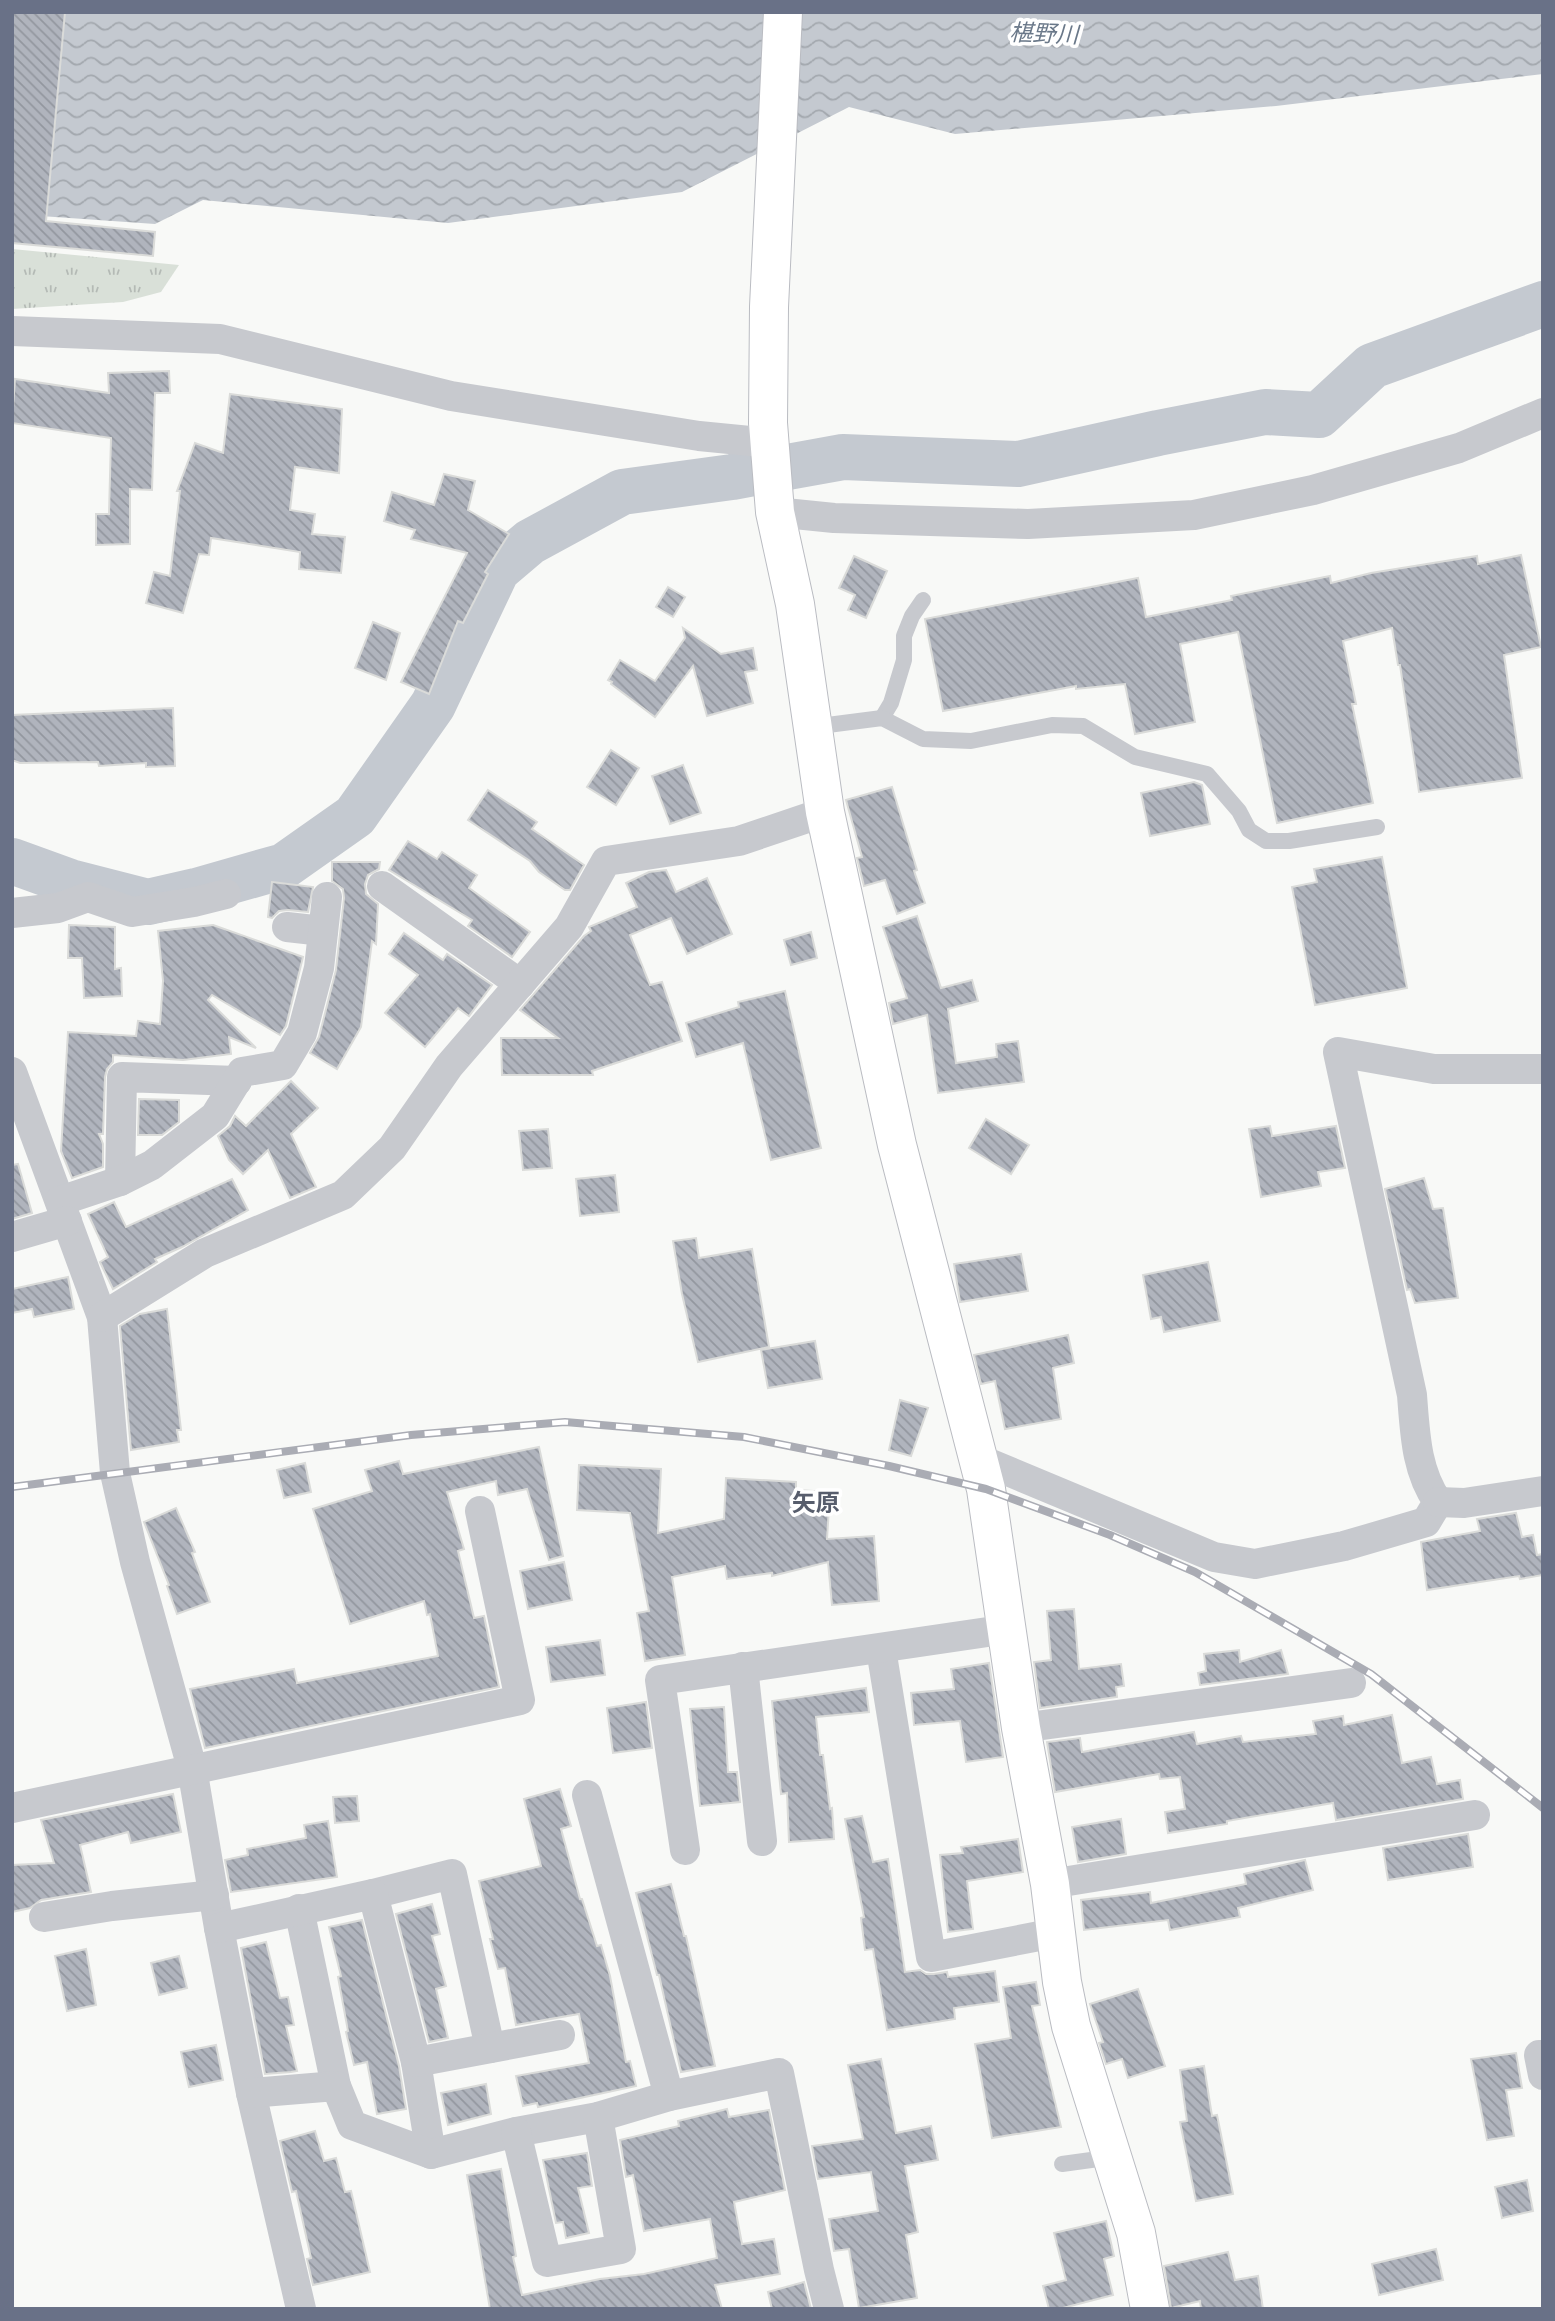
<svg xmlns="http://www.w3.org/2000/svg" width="1555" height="2321" font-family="'Roboto Condensed','Noto Sans JP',sans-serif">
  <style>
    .park { fill: url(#park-tufts) }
    .water { fill: url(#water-waves) }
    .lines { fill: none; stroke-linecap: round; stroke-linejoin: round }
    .river { stroke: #c4c9d0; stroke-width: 46 }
    .building { fill: url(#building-back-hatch); stroke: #dadbd9; stroke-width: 2 }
    .secondary-casing { stroke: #babcc2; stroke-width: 40 }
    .lane { stroke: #c7c9ce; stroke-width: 16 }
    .street { stroke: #c7c9ce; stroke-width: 30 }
    .secondary { stroke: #fff; stroke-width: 38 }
    .rail-casing { stroke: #aaacb4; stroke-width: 8 }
    .rail { stroke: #fff; stroke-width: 5; stroke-dasharray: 16; stroke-linecap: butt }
    .labels { text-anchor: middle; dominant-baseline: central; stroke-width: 7; stroke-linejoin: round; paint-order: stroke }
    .water-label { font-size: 23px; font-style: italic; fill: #6a7889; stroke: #fff }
    .quarter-label { font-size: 24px; font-weight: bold; fill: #575d6c; stroke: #fff }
  </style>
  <defs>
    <pattern id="park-tufts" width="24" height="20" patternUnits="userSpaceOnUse" patternTransform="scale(1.75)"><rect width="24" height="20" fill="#d9e0d8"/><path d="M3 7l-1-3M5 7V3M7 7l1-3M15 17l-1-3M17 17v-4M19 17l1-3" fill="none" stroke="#b4bab5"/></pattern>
    <pattern id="water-waves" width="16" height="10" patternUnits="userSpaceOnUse" patternTransform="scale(1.75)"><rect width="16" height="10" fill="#c4c9d0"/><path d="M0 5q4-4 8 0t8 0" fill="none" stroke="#a3a8ae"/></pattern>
    <pattern id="building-back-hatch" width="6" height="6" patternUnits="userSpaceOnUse" patternTransform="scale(1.75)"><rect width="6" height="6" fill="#b0b4bd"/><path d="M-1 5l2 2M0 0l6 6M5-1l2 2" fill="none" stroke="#93979f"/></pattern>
  </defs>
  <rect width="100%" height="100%" fill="#f8f9f7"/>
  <path class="park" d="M12,249L179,265L161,292L123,302L12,309Z"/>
  <path class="water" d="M12,12H1543V74L1276,106L955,134L849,107L682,192L448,223L203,200L155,224L12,214Z"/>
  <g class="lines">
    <path class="river" d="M12,861L70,882L148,902L196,891L284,866L355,816L433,705L497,570L530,542L622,492L732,477L843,457L1018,464L1158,433L1265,412L1319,415L1372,366L1543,304"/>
  </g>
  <g class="building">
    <path d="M12,12H65L46,221L155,232L153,256L12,243Z"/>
    <path d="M169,371L170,393H155L152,490L130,489V544L96,545V514H109L111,438L12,423L15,379L109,393L108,373Z"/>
    <path d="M230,394L342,409L339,473L295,467L290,510L315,514L312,534L345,537L341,573L299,569L300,552L211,538L209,555L199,554L183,613L146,603L154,572L170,576L180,491H177L195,443L223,453Z"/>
    <path d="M444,474L475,481L468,510L509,534L485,572L488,574L463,623L458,621L429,694L401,682L467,553L411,539L415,530L384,521L392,492L434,505Z"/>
    <path d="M1521,555L1541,647L1504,655L1522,778L1419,792L1400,665H1398L1392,628L1343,641L1356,704H1352L1373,803L1277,823L1238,632L1180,644L1195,722L1135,734L1125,684L1076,689V686L943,711L925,619L1138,578L1146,617L1232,600L1231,596L1330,576L1331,583L1371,573L1477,556L1478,564Z"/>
    <path d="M854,556L887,571L866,618L848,610L855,595L839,588Z"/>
    <path d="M668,587L685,597L673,617L656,607Z"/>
    <path d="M373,622L400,633L386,680L355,668Z"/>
    <path d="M683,628L721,654L753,648L757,670L745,672L753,703L707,716L693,666L655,717L611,684L612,682L608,680L620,660L655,681L685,638Z"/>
    <path d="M173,708L175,766L146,767V763L99,766L98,762L20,763L12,760V715Z"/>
    <path d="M611,750L639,768L616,805L587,787Z"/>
    <path d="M683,765L701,813L670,824L652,776Z"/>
    <path d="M1194,782L1202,785L1210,824L1150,836L1141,793Z"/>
    <path d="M892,787L917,870L914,871L925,903L897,914L885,880L864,886L857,858L862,857L846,800Z"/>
    <path d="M488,790L537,822L532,829L584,865L570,890H565L539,872L530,861L468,820Z"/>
    <path d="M408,841L437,859L442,852L477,875L469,888L530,932L512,957L468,926L472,920L389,870Z"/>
    <path d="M1382,857L1407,988L1315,1005L1292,887L1317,882L1314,869Z"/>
    <path d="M332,862H380L379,869L368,875L365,884L366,894L378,904L376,944L372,941L361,1027L337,1069L310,1053L319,1037L336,970L344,898L343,889L332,881Z"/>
    <path d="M666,870L676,892L707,878L732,934L687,954L671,918L630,935L650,985L662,982L682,1041L592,1071L593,1075H502L501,1038H558L520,1010L584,936L591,931L589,927L637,907L626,883L649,872Z"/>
    <path d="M272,882L313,887L308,912L288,910L279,911L272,918L268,917Z"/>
    <path d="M917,916L941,988L972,980L978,1001L948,1009L956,1063L997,1057L996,1044L1018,1041L1024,1082L938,1093L927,1015L893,1024L889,1003L907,998L883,927Z"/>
    <path d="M69,925L115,927V969L121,968L122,996L84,998L82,958H68Z"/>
    <path d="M213,925L303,957L286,1026L280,1035L212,995L208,1000L256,1048L229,1037L231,1054L183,1060L113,1055V1062L107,1069L105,1077L103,1134H99L103,1144V1167L72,1178L61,1151L68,1032L136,1036L138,1021L160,1024L163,981L158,931Z"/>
    <path d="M811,932L817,958L791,965L784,940Z"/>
    <path d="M404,933L443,960L447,954L492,985L469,1016L458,1008L425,1047L385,1013L418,975L389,954Z"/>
    <path d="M785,991L821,1148L771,1160L743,1043L696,1057L686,1023L739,1007L738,1002Z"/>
    <path d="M291,1081L318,1108L291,1134L316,1187L290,1198L268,1150L243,1174L229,1160L218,1136L230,1126L235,1116L246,1126Z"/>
    <path d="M139,1099L179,1100V1122L162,1135H138Z"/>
    <path d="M986,1119L1029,1145L1011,1174L969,1148Z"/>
    <path d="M1270,1126L1272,1136L1336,1126L1345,1168L1318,1172L1321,1186L1261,1197L1249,1129Z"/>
    <path d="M548,1129L552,1168L523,1170L519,1131Z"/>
    <path d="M18,1164L32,1213L12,1219V1165Z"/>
    <path d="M615,1175L619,1212L580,1216L576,1179Z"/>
    <path d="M1424,1178L1433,1209L1443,1208L1458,1298L1415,1303L1410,1289L1407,1290L1385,1189Z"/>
    <path d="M232,1179L248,1210L182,1247L155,1259L157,1262L113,1289L100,1262L108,1257L88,1214L114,1202L126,1227Z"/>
    <path d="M696,1238L699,1258L752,1249L769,1347L698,1362L682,1294L673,1241Z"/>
    <path d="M1021,1254L1028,1291L960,1302L954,1264Z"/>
    <path d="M1208,1262L1220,1321L1164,1332L1161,1317L1151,1319L1143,1275Z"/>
    <path d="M68,1277L74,1309L34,1317L32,1309L12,1313V1289Z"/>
    <path d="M167,1309L181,1430H177L179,1442L131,1450L120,1326L140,1314Z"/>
    <path d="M1068,1335L1074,1363L1053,1368L1061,1419L1005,1429L995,1381L981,1384L974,1355Z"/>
    <path d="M815,1341L822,1379L768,1388L761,1350Z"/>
    <path d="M900,1400L928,1408L911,1456L889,1450Z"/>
    <path d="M539,1447L563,1556L549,1560L527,1489L498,1495L496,1481L447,1492L464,1549L458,1551L474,1618L484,1616L499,1687L205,1748L190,1689L294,1669L297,1683L438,1656L430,1614L427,1615L424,1601L350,1624L313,1509L372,1491L365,1470L399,1461L403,1474Z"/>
    <path d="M305,1463L311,1492L284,1498L277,1470Z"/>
    <path d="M579,1465L661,1469L658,1533L724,1519L726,1478L796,1482V1490L830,1492L827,1539L874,1536L879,1601L832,1605L828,1562L772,1576V1573L727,1579L725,1566L672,1577L685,1655L645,1661L637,1613L649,1611L630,1513L577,1510Z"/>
    <path d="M176,1508L195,1552L192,1553L210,1602L177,1614L167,1586L169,1585L144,1522Z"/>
    <path d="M1516,1513L1522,1537L1533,1535L1537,1555L1543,1554V1575L1520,1579L1519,1576L1427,1590L1421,1542L1480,1531L1477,1519Z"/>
    <path d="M564,1562L572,1600L528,1609L520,1571Z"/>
    <path d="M1074,1609L1079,1669L1121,1664L1124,1686L1116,1687L1117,1697L1040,1708L1034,1662L1051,1660L1047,1611Z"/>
    <path d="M600,1640L605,1675L551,1682L546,1647Z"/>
    <path d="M1239,1650L1240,1662L1281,1650L1288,1674L1200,1685L1198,1673L1206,1671L1204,1654Z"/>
    <path d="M989,1663L1003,1757L966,1762L960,1721L914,1725L911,1693L954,1689L951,1669Z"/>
    <path d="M866,1688L869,1712L816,1717L820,1755H823L830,1809L832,1808L834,1839L789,1842L787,1793L781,1794L772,1701Z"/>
    <path d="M646,1702L652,1748L613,1753L607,1708Z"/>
    <path d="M724,1707L728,1772H737L740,1802L700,1806L690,1709Z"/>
    <path d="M1392,1715L1402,1763L1431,1757L1437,1784L1460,1780L1463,1799L1336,1820L1333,1803L1227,1821V1824L1168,1833L1165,1812L1185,1809L1180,1777L1160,1779L1159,1774L1055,1792L1047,1742L1080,1738L1082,1752L1194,1732L1197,1744L1241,1736L1243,1742L1316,1734L1313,1721L1343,1716L1344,1725Z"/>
    <path d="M560,1789L571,1826L561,1829L580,1899H582L597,1946L601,1945L610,1976L626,2062L630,2061L636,2086L538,2107L537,2103L523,2106L516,2076L589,2063L579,2014L516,2025L505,1968L498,1969L490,1939H493L479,1881L541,1866L524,1799Z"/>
    <path d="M173,1794L181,1832L131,1843L128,1832L80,1845L91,1892L41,1900L30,1908L12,1912V1865L54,1863L41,1820Z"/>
    <path d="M357,1796L359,1821L335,1823L333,1797Z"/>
    <path d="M862,1816L873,1862L888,1859L905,1972L920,1970L926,1974H934L947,1972L948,1977L995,1971L999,2002L954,2008L955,2019L887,2030L873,1949L865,1950L861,1918L864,1917L845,1819Z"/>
    <path d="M1121,1819L1126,1854L1078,1862L1072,1827Z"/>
    <path d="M328,1821L337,1877L231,1892L225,1860L248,1855L247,1849L306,1838L304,1825Z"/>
    <path d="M1468,1834L1473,1867L1388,1880L1383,1848Z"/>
    <path d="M1018,1839L1023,1872L967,1881L973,1929L948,1932L940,1855L963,1853L961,1847Z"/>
    <path d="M1305,1860L1313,1890L1238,1908L1240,1917L1170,1930L1168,1920L1084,1930L1081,1900L1150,1892L1151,1903L1246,1884L1244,1874Z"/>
    <path d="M671,1884L684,1936H686L715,2066L681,2072L659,1975H657L636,1893Z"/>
    <path d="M432,1904L440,1934L432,1936L446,1986L436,1989L448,2038L429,2042L396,1914Z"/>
    <path d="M362,1920L399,2066L406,2109L377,2114L367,2062L354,2065L346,2032L348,2031L338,1977L341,1976L329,1927Z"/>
    <path d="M266,1942L280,1998L288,1997L294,2025L286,2026L297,2071L291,2072L265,2074L241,1948Z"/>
    <path d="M86,1949L96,2005L67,2011L55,1956Z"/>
    <path d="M179,1956L187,1988L159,1995L151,1963Z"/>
    <path d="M1036,1982L1040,2005L1032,2006L1061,2127L992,2138L975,2044L1011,2038L1003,1987Z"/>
    <path d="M1138,1989L1165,2066L1128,2078L1122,2059L1106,2064L1099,2043L1103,2042L1090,2004Z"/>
    <path d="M216,2045L223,2080L189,2087L181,2052Z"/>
    <path d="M1516,2053L1522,2088L1506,2090L1514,2136L1487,2140L1471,2059Z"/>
    <path d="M881,2059L896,2133L931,2126L938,2160L905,2166L918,2232L906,2235L917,2298L859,2308L849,2249L834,2251L829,2219L878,2211L871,2172L818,2179L812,2146L863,2139L848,2065Z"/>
    <path d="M1204,2066L1212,2116L1217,2115L1233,2194L1196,2201L1180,2122L1187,2121L1180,2070Z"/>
    <path d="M486,2084L491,2114L448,2125L441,2093Z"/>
    <path d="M727,2109L729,2117L769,2110L785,2190L734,2202L742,2244L774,2239L780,2274L715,2285L722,2309H490L467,2175L501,2169L516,2256L513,2257L522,2295L600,2279L644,2274L717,2258L710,2219L644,2231L633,2175L626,2177L620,2140L679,2126L678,2121Z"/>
    <path d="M315,2131L324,2161L336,2158L345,2192L351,2191L370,2272L313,2285L307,2259L311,2258L296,2191L292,2192L280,2141Z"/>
    <path d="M587,2153L592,2186L578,2188L589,2233L566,2238L563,2222L556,2223L543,2160Z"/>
    <path d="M1527,2180L1533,2211L1502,2218L1495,2187Z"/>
    <path d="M1106,2221L1114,2256L1104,2259L1113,2295L1059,2309H1049L1043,2286L1066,2280L1054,2233Z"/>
    <path d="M1436,2249L1443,2280L1379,2295L1372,2264Z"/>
    <path d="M1228,2252L1235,2280L1258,2276L1263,2309H1201L1200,2301L1171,2308L1164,2266Z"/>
    <path d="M804,2282L811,2309H772L768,2292Z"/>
  </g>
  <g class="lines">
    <g class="secondary-casing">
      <path id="secondary" d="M783,12L769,307L768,423L775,512L795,604L825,812L897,1145L986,1489L1021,1728L1050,1884L1062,1982L1071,2026L1136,2233L1150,2309"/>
    </g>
    <g class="lane">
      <path d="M882,718L891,703L904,660V636L912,616L923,600"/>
      <path d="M812,727L882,718L923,739L971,741L1052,725L1083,726L1135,757L1207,774L1239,811L1249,830L1266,841H1289L1377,827"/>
      <path d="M1062,2164L1113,2157"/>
    </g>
    <g class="street">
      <path d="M12,331L220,339L451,396L699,436L770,443"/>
      <path d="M775,512L834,518L1028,524L1194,515L1313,490L1459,448L1543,413"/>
      <path d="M382,886L520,984"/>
      <path d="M12,913L58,908L88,897L132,912L194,902L226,894"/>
      <path d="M287,927L323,931"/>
      <path d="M12,1072L102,1317L115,1473L135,1562L192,1768L219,1928L251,2093L301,2309"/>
      <path d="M120,1181L122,1077L237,1081"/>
      <path d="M60,1201L120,1181L152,1165L215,1116L242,1072L283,1065L302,1033L319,968L327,897"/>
      <path d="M12,1237L67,1221"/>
      <path d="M102,1317L205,1253L343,1195L392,1148L449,1066L569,927L606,861L739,841L825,812"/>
      <path d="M979,1459L1214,1557L1255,1564L1344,1546L1426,1522L1438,1502C1416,1471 1415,1433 1412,1395L1338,1052L1434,1069H1543"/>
      <path d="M1438,1502L1464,1503L1543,1491"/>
      <path d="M881,1649L931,1957L1055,1933"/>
      <path d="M743,1667L762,1841"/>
      <path d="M1021,1728L1351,1683"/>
      <path d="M587,1795L669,2096"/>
      <path d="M12,1808L520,1700L480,1511"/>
      <path d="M685,1850L660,1680L1008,1629"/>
      <path d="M1050,1884L1475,1815"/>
      <path d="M373,1894L452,1874L490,2048"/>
      <path d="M299,1909L336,2086"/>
      <path d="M44,1917L112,1906L214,1895"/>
      <path d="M219,1928L373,1894L416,2062L431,2154"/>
      <path d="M1543,2055H1539L1543,2075"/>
      <path d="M416,2062L560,2035"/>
      <path d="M251,2093L336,2086L352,2125L431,2154L516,2132L598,2117L669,2096L779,2073L819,2270L829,2309"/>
      <path d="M516,2132L547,2262L621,2249L598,2117"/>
    </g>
    <use href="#secondary" class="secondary"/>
    <g class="rail-casing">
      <path id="rail" d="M12,1487L411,1435L565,1422L744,1437L889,1466L986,1489L1110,1535L1195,1572L1371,1674L1543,1808"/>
    </g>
    <use href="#rail" class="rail"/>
  </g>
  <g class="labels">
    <g class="water-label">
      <text transform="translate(1044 34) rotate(2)">椹野川</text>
    </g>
    <g class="quarter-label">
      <text x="816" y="1503">矢原</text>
    </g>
  </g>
  <rect width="1555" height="2321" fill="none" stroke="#697187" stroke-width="28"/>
</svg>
